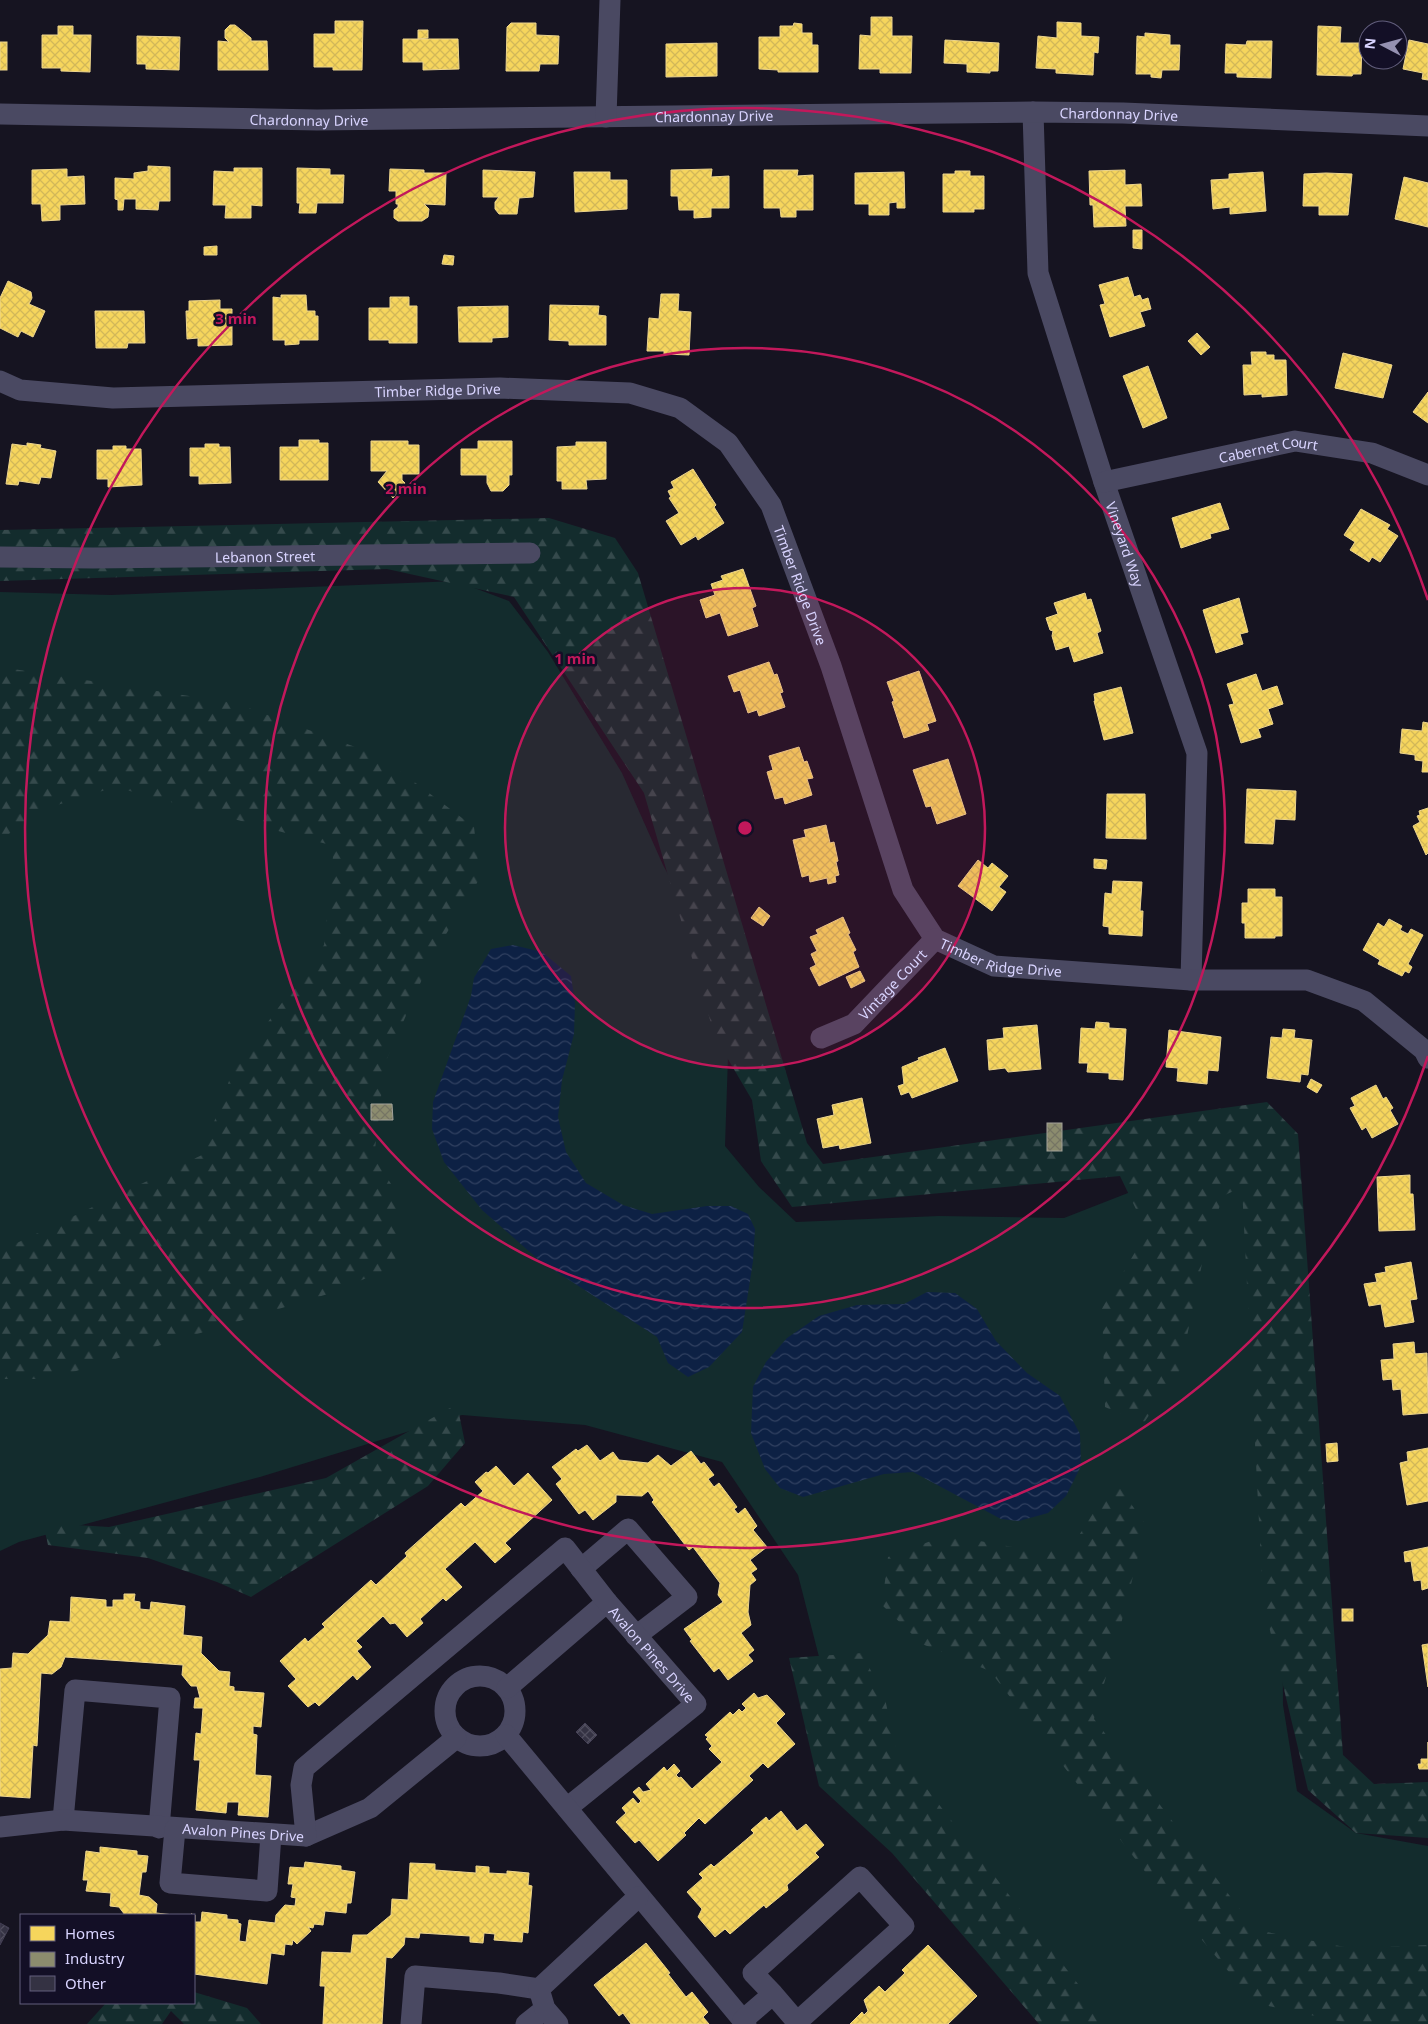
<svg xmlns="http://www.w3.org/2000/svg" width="1428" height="2024" font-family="'Noto Sans',sans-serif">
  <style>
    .grass { fill: #132c2d }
    .forest { fill: url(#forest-firs) }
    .water { fill: url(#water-waves) }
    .homes { fill: url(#homes-cross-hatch); stroke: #edd58d }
    .industry { fill: url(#industry-cross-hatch); stroke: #a3a29a }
    .building { fill: url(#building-cross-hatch); stroke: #433f54 }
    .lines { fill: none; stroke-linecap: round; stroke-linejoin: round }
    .minor { stroke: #4a4962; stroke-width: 21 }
    .ring { fill: none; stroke: #c2185b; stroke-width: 2.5 }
    .labels { text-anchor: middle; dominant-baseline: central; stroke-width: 5; stroke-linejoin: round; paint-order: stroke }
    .street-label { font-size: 14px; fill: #d9d4ff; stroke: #130f26 }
    .centre { fill: #c2185b; stroke: #130f26; stroke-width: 2.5 }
    .ring-label { font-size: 15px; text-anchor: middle; font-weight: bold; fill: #c2185b; stroke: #130f26; stroke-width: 5; stroke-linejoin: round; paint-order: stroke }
  </style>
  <defs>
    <pattern id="forest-firs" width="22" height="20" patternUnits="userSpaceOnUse" patternTransform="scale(1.25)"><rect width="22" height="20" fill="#132c2d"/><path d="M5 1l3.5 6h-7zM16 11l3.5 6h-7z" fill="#354a4c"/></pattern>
    <pattern id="water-waves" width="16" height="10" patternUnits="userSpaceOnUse" patternTransform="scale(1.25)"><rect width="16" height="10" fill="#0d2144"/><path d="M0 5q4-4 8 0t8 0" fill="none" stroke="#304060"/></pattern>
    <pattern id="homes-cross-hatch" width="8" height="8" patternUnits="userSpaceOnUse" patternTransform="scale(1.25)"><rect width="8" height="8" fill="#f6d55c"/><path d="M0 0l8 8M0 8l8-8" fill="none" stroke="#d2b759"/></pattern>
    <pattern id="industry-cross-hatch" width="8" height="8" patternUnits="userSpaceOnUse" patternTransform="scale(1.25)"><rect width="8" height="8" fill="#8c8c6e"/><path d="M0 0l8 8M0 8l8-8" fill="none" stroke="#767564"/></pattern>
    <pattern id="building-cross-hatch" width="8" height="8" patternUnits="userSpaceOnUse" patternTransform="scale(1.25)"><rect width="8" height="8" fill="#343243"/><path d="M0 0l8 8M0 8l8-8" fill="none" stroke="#514f5f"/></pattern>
  </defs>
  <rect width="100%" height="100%" fill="#161421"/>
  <path class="grass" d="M456,581L509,601L548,652L622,773L663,865L712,955L728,1057L725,1146L759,1187L796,1222L939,1216L1064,1218L1197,1166L1261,1165L1282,1507L1283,1705L1297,1791L1356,1833L1428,1846V2024H1086L838,1731L798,1575L722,1462L585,1425L462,1415L260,1477L19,1542L0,1551V592L111,595Z"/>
  <g class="forest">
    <path d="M549,518L615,538L638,573L807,1143L823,1164L1267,1102L1298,1134L1343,1755L1374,1784L1428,1782V1838L1356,1833L1308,1790L1263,1601L1242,1187L1223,1196L1204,1254L1180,1370L1143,1424L1105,1407L1102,1308L1147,1232L1120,1176L792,1207L761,1161L752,1100L715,1037L644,793L514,597L387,569L0,581V530Z"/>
    <path d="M0,667L235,703L380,756L474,827L480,878L431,959L385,1063L374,1158L401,1199L395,1266L331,1293L50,1379H0V1251L202,1155L233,1070L324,945L334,846L115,787L38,811L0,841Z"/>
    <path d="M457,1404L465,1443L428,1486L251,1597L217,1582L148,1558L48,1545L43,1523L109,1527L326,1478Z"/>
    <path d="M1114,1480L1146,1525L1121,1624L1094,1719L1256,1930L1350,1948L1428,1945V2024H1352L1255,2003L1150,1878L990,1671L922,1644L882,1605L888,1557L947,1535L1029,1550L1071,1548Z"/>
    <path d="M862,1653L885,1699L896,1749L1109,2024H1039L892,1853L819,1786L789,1658Z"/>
    <path d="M194,1992L247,2008L261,2024H184L171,2011L162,2024H87L106,2003H194Z"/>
  </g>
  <g class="water">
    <path d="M513,945L542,952L571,976L575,1003L574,1034L562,1080L558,1117L566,1152L586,1183L623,1205L652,1214L707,1206H731L748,1214L755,1229L753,1261L742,1332L709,1367L688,1377L668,1363L657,1337L540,1261L482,1210L444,1162L432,1129L433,1102L471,996L474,978L491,949Z"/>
    <path d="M927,1292L955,1293L977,1309L996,1341L1027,1373L1060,1396L1080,1434L1081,1466L1066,1496L1048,1513L1019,1521L1001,1519L913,1472L884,1474L803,1497L780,1488L765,1469L751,1433L753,1387L766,1362L787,1338L819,1316L857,1305L904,1304Z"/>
  </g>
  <g class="homes">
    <path d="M871,17H892V36H912L911,73H880V69H859L860,35L871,36Z"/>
    <path d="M335,21H363L362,70H333V67H314V34H335Z"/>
    <path d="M1057,22L1081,23V36L1099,37L1098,53L1094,52L1093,75L1056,73V69L1036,68L1038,36L1057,38Z"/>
    <path d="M511,23H536V35L559,36L558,64H540L539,71H506L507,27Z"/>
    <path d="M794,23L802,24V33H812V45H818V72H778V70L759,69V37H780V26H793Z"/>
    <path d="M230,25H235L251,38V41H267L268,70H218V41L229,42L225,38V30Z"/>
    <path d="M58,26H73V35H91L90,72L61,71V68H42V35H58Z"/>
    <path d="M1318,26L1341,27L1340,43H1362L1361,74H1353L1352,76L1317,75Z"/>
    <path d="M418,30H428V38L418,39Z"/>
    <path d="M1145,33L1170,35V45H1180L1179,70H1162L1161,78L1151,77V74H1136L1137,36L1145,37Z"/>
    <path d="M137,36L180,37L179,70L146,69V64H137Z"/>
    <path d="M403,39H458L459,69L423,70V62H403Z"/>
    <path d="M945,40L999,43L998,71H990V73L967,72V64L944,63Z"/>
    <path d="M1409,40L1428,44V80L1422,79L1423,73L1403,69Z"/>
    <path d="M1247,41H1272L1271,78L1237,77V73H1225L1226,44L1246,45Z"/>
    <rect x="0" y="42" width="7" height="28"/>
    <path d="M717,43V76L666,77V44Z"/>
    <path d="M148,166L170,167V201H159L158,210L136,209V199H124L123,210H118V200L115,199V178L134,179V173L148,171Z"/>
    <path d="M234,168H262V206L251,205V218H225L226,205H213L214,171L234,172Z"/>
    <path d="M297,168L330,169V175H344L343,203H317L316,213H299L300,203H297Z"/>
    <path d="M67,169V177L84,176L85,204L60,205V220L42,221L41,204H32V170Z"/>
    <path d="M390,169L424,170V173H446L445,205L424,204L429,209L428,217L422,221H398L394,218V210L398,207V204H396V191H389Z"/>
    <path d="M712,169L711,177L729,176V208H711V217L694,218V210H679L678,196H671V170Z"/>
    <path d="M483,170L535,172L533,197L519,198L517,214H499L495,209V202L499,197H483Z"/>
    <path d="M764,170H798L797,176L813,175V210H796V217H781L780,208H764Z"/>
    <path d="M1125,170V185L1141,184L1142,206H1125L1126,226L1094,227L1093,205H1090L1089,171Z"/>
    <path d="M955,171H970V176H984V209H974V212H943V174H955Z"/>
    <path d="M574,172H610V180H627V209L575,212Z"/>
    <path d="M904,172L905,208H897V202L889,203V215H869V204H855V173Z"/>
    <path d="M1263,172L1266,211L1230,214V207L1213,209L1211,180L1229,179V174Z"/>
    <path d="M1326,173L1352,174L1348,215H1319V206H1303L1304,174Z"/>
    <path d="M1404,177L1428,183V227L1395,219Z"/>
    <path d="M1133,230H1142V249L1133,248Z"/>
    <path d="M217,246V255H204V247Z"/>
    <path d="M444,255L454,256L453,265L442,264Z"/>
    <path d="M1128,277L1134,297L1140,295L1142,300L1148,298L1151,309L1140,312L1145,326L1110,337L1100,305L1105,304L1099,285Z"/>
    <path d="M8,281L31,292L32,298L29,304L45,311L33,337L21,331L18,337L0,328V298Z"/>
    <path d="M661,294H679L678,311L691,312L689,355L664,354V351H647L649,318L659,319Z"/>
    <path d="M281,295H306L307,311H315V316H318V340H299V344L285,345V340H273V297L281,298Z"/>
    <path d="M390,297H409V306H417V343H389V340H369V308H390Z"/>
    <path d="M220,300V309H232V345L198,346V338L187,339L186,311H189V301Z"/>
    <path d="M550,305L599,306L598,315L606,316V345H569V341L549,340Z"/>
    <path d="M508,306V337L492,338V342H459L458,307Z"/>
    <path d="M95,311H144L145,343H128L127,348H96Z"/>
    <path d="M1197,333L1210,347L1201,355L1188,341Z"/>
    <path d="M1251,352H1266V355H1274V360H1286L1287,395L1262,397V394L1244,395L1243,365H1252Z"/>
    <path d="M1343,353L1392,365L1383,398L1335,388Z"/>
    <path d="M1148,366L1167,418L1143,428L1123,376Z"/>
    <path d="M1428,392V423L1413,412Z"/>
    <path d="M299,440H319V443H328V480H280V447H299Z"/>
    <path d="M371,441H408V445H419V474H402V480L405,483L393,498L378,482L387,471H371Z"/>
    <path d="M478,441H512V475H509V485L503,491H491L487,483V475H461V449H478Z"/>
    <path d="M576,442H606V479L586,480L587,489H562V481H557V447L576,446Z"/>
    <path d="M27,443L41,445L40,448L56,451L51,478L41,477L39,484L19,481L18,485L6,484L12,444L27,446Z"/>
    <path d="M205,444H219V447H230L231,483L199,484V476H190V448H205Z"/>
    <path d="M113,446H126V449H141L142,485L108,487V479H97V450H113Z"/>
    <path d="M693,469L716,505L714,507L724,523L698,540L696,536L681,545L666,521L679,513L669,498L671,497L668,491L674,488L671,482Z"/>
    <path d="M1220,503L1229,529L1210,534L1211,538L1181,548L1172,518Z"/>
    <path d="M1361,509L1390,525L1387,529L1398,536L1380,562L1372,557L1369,562L1350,550L1355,542L1344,535Z"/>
    <path d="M743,569L756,606L752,608L758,626L728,636L720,613L706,618L700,600L715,595L711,584L723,580L721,576Z"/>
    <path d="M1085,593L1087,600L1091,599L1101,631L1097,633L1103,653L1074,662L1069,646L1056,650L1052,636L1053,631L1050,630L1046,618L1058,614L1054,603Z"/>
    <path d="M1239,598L1248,632L1240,634L1243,644L1216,653L1203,610Z"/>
    <path d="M769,662L774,675L777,674L783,692L780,693L785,707L759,716L757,710L748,713L740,690L734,692L728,676Z"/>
    <path d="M919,671L936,721L927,724L929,730L904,738L892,702L894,701L887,682Z"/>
    <path d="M1256,674L1262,691L1277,686L1283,704L1268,709L1273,724L1258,729L1261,737L1241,743L1229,705L1234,704L1227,684Z"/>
    <path d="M1121,687L1133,733L1104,740L1094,701H1095L1094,694Z"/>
    <path d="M1423,722L1428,723V772H1422L1423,761L1415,760V755L1400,753L1402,729L1422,731Z"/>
    <path d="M799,747L804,762L807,761L813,778L807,779L812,795L785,804L783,797L775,799L767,772L773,770L769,756Z"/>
    <path d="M948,759L966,814L937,824L931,806L926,807L913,770Z"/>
    <path d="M1247,789L1296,791L1295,820L1275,819L1273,844L1245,843Z"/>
    <path d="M1107,794H1145L1146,839L1106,838Z"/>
    <path d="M1428,808V853L1426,855L1413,826L1420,822L1417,816L1420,815L1419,811Z"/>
    <path d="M826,825L830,843L834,842L838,861L836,862L839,875L835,876L836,882L828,884L827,878L810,882L809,875L802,877L793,840L806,837L804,830Z"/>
    <path d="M1094,859L1107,860L1106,869L1094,868Z"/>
    <path d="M978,860L988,868L992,863L1008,876L999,887L1006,892L992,911L958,886Z"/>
    <path d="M1113,881L1142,882L1140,911H1143L1142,936L1109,934V927L1103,926L1105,893L1112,894Z"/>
    <path d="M1248,889H1275V897H1282V936H1275V938H1245V923H1242V903H1248Z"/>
    <path d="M759,907L770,916L763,926L751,918Z"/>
    <path d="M843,917L850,933L848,934L856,950L853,952L859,967L819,986L810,968L816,965L811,954L817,951L810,937L818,934L816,930Z"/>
    <path d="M1389,919L1402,926L1400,930L1408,934L1411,929L1423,935L1408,964L1412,967L1409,973L1405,971L1402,976L1378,964L1380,960L1363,950L1378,923L1384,927Z"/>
    <path d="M860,971L865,981L851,988L846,977Z"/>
    <path d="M1096,1022L1109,1023V1028L1126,1029L1123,1080L1109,1079V1073L1087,1072L1088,1063H1079L1081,1028L1095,1029Z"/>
    <path d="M1037,1025L1041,1069L1008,1072L1005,1068L989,1070L987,1040L1004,1038L1003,1028Z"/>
    <path d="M1283,1029L1295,1030L1294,1038L1312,1040L1308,1075L1301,1074L1300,1082L1267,1078L1271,1037L1282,1038Z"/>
    <path d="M1169,1030L1221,1037L1218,1071L1208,1070L1207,1084L1177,1081L1178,1068L1166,1067Z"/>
    <path d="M945,1048L958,1081L912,1098L909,1092L901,1095L898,1086L904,1084L902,1067L919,1060L918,1058Z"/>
    <path d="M1311,1079L1322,1085L1317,1093L1307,1087Z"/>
    <path d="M1376,1085L1383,1099L1386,1097L1393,1108L1390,1110L1398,1124L1372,1138L1366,1127L1362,1130L1350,1108L1355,1106L1351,1098Z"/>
    <path d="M862,1098L871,1143L840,1149L839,1145L823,1148L817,1119L834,1115L832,1105Z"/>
    <path d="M1410,1175V1194H1413L1415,1230L1379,1231L1377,1177Z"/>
    <path d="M1411,1262L1417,1299L1410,1300L1414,1322L1385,1327L1381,1304L1369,1306L1364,1284L1377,1282L1375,1274L1386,1272L1385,1267Z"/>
    <path d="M1414,1342L1415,1354L1427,1353L1428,1413L1403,1415L1401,1389L1393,1390L1392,1379L1383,1380L1381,1360L1394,1359L1393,1344Z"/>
    <path d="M1337,1443L1338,1461L1327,1462L1326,1444Z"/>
    <path d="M587,1445L600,1461L613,1452L619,1460L648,1463L658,1455L671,1466L691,1451L701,1464L704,1462L714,1475L708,1479L714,1487L719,1483L737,1507L734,1509L738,1514L745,1508L757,1526L753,1530L767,1547L750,1560L757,1569L751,1573L756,1580L750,1585L748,1612L751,1625L741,1633L754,1650L748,1655L753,1661L728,1680L719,1668L714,1672L690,1641L692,1640L684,1629L723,1602L718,1595L720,1583L693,1547L689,1550L652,1502L654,1500L648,1491L642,1496L616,1495V1502L593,1520L585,1510L579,1514L556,1484L562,1479L552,1467L576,1449L578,1451Z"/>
    <path d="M1428,1448V1501L1407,1505L1400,1463L1408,1461L1407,1452Z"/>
    <path d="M496,1466L514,1486L528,1473L552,1500L505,1543L511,1549L495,1563L475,1542L445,1569L462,1587L446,1601L443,1598L420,1619L423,1623L407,1637L395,1623L390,1624L383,1616L356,1641L362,1647L357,1651L371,1667L357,1680L353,1675L319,1706L315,1702L308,1707L288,1686L296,1679L280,1661L305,1638L308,1642L325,1627L322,1624L371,1580L376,1585L407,1556L405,1553L461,1503L465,1507L483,1491L475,1482L486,1472L488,1473Z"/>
    <path d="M1428,1547V1588L1422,1590L1421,1580L1414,1581L1411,1561L1405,1562L1404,1552Z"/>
    <path d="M124,1594H135L134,1601L140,1602V1609L150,1610L151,1602L185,1606L183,1635L202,1637L201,1653L219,1671L230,1672L229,1686L234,1687V1691L264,1693L261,1727L253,1726V1734L257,1735L255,1775L271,1776L268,1817L238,1815L239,1802H227L226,1813L196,1810L200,1760H194L196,1733L201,1734L203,1708H194L195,1698H200L197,1686H191L182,1675L183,1665L65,1657L61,1667L52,1674L41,1673L37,1746L33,1745L30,1798L0,1796V1669L12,1668L13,1653L28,1654L48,1635L50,1621L70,1622L71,1597L106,1600V1607H113V1600H124Z"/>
    <rect x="1342" y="1609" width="11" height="12"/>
    <path d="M1428,1644V1687L1422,1645Z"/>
    <path d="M754,1693L758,1698L767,1695L785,1714L776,1723L795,1744L768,1768L763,1763L749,1776L753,1780L705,1824L699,1818L684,1833L686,1835L658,1861L639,1840L635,1843L616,1822L626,1813L622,1808L633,1798L638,1804L641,1801L633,1792L639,1787L643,1792L651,1790L646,1784L664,1767L667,1771L674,1764L680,1771L676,1775L679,1778L681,1777L692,1789L722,1762L709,1749L712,1746L706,1739L708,1737L705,1735L730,1712L733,1715L739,1709L742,1712L746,1708L742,1704Z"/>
    <path d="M1428,1742V1769H1419L1418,1764H1421V1759H1428Z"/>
    <path d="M781,1811L797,1831L806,1824L824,1845L815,1853L819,1857L787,1885L788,1890L766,1908L764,1905L730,1934L725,1929L715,1937L698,1917L702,1909L687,1892L703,1878L699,1874L711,1864L714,1867L754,1833L751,1830L766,1817L769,1821Z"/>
    <path d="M100,1847L137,1851V1855L148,1856L146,1872H142L139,1895L149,1897L157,1904L156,1913L174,1915H125L119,1907L110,1906L111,1893L86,1891L88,1880H83L86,1851L100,1853Z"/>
    <path d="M305,1862L341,1866V1870L355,1872L351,1903H347L346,1913L325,1911L323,1925L314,1924L313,1928L308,1927L311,1931L297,1944L293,1940L292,1945L285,1944L284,1955L271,1953L267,1984L194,1974V1915L191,1914L195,1915V1922H201L202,1912L227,1915V1919L238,1920V1923L241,1924L239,1941L246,1942L249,1920L275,1923L276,1915L285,1905L295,1906L296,1898L291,1897L293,1884H288L290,1867L304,1868Z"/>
    <path d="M410,1863L435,1864V1870L476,1873V1866L489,1867V1873L507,1874V1871L529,1873L528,1885L532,1886L528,1933L523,1932L522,1942L494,1940L495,1934L484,1933L483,1943L470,1942V1936L420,1933L419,1938L405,1937L404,1945L392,1958L386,1957L382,2024H323L325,1986H320L322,1952L351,1953L353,1935H367L391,1915L392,1899L408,1900Z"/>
    <path d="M646,1943L670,1973L668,1974L686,1997L692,1992L708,2012L703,2017L709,2024H631L623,2013L619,2016L594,1985Z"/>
    <path d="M928,1945L977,1996L948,2024H850L862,2012L864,2015L868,2011L864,2000L879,1986L885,1992L905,1973L902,1970Z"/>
  </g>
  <g class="industry">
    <path d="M371,1104H392L393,1120H371Z"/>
    <rect x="1047" y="1123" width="15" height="28"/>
  </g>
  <g class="building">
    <path d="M585,1723L597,1735L588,1744L576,1732Z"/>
    <path d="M0,1923L9,1928L0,1945Z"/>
  </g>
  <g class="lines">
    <g class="minor">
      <path id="s1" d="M1033,112L1038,273L1104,482L1197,753L1191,980"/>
      <path id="s2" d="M0,114L317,120L1033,112L1123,113L1428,126"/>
      <path d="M606,117L610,0"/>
      <path id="s3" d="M0,381L20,390L113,398L500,388L630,393L680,408L728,443L771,505L831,666L903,890L935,939L994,966L1191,980H1307L1364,1001L1424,1050L1428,1058"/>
      <path id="s4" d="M1104,482L1295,441L1372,453L1428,475"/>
      <path id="s5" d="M0,557L93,558L530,553"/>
      <path id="s6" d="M821,1038L854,1024L935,939"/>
      <path d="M581,1569L628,1529L687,1597L636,1636"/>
      <circle cx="480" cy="1711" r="35"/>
      <path id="s7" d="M507,1688L607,1602L696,1704L567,1808"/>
      <path d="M506,1735L746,2024"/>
      <path d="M63,1820L75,1690L170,1698L159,1828"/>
      <path id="s8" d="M0,1827L63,1820L306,1836L370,1808L456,1738"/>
      <path d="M175,1829L170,1883L267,1891L271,1835"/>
      <path d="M306,1836L301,1785L304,1768L565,1548L607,1602"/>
      <path d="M743,2020L773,1994L797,2022L904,1926L860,1877L753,1973L773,1994"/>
      <path d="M411,2024L415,1976L499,1983L539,1989"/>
      <path d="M526,2024L545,2009"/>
      <path d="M558,2024L545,2009L539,1989L638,1897"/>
    </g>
  </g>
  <circle cx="745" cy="828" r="240" fill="#c2185b" fill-opacity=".12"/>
  <g class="ring">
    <circle cx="745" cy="828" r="240"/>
    <circle cx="745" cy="828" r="480"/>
    <path d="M1428 1056A720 720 0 1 1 1428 600"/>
  </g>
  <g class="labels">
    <g class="street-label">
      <text stroke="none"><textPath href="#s2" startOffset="1119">Chardonnay Drive</textPath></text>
      <text stroke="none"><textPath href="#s2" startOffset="714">Chardonnay Drive</textPath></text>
      <text stroke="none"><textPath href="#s2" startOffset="309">Chardonnay Drive</textPath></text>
      <text stroke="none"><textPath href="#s3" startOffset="440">Timber Ridge Drive</textPath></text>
      <text stroke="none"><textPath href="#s4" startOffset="168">Cabernet Court</textPath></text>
      <text stroke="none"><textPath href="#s1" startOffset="446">Vineyard Way</textPath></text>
      <text stroke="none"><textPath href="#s5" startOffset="265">Lebanon Street</textPath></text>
      <text stroke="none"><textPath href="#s3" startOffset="905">Timber Ridge Drive</textPath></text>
      <text stroke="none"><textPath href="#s3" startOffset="1355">Timber Ridge Drive</textPath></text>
      <text stroke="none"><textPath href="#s6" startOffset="91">Vintage Court</textPath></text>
      <text stroke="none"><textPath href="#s7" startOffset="201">Avalon Pines Drive</textPath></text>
      <text stroke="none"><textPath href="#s8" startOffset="244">Avalon Pines Drive</textPath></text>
    </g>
  </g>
  <circle cx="745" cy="828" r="8" class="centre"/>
  <g class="ring-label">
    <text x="236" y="324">3 min</text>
    <text x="406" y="494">2 min</text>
    <text x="575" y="664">1 min</text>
  </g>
  <rect x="20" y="1914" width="175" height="90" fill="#130f26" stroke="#625e7d"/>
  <rect x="30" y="1926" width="25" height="15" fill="#f6d55c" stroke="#625e7d"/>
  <text x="65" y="1939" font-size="15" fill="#d9d4ff">Homes</text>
  <rect x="30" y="1952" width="25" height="15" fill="#8c8c6e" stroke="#625e7d"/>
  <text x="65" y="1964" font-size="15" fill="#d9d4ff">Industry</text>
  <rect x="30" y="1976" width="25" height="15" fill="#343243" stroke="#625e7d"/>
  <text x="65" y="1989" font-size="15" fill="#d9d4ff">Other</text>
  <g transform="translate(1383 45) rotate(276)"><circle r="24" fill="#130f26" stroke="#625e7d"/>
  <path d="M0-4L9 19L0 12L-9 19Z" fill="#9591b1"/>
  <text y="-8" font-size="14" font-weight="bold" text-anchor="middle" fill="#d9d4ff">N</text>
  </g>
</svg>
